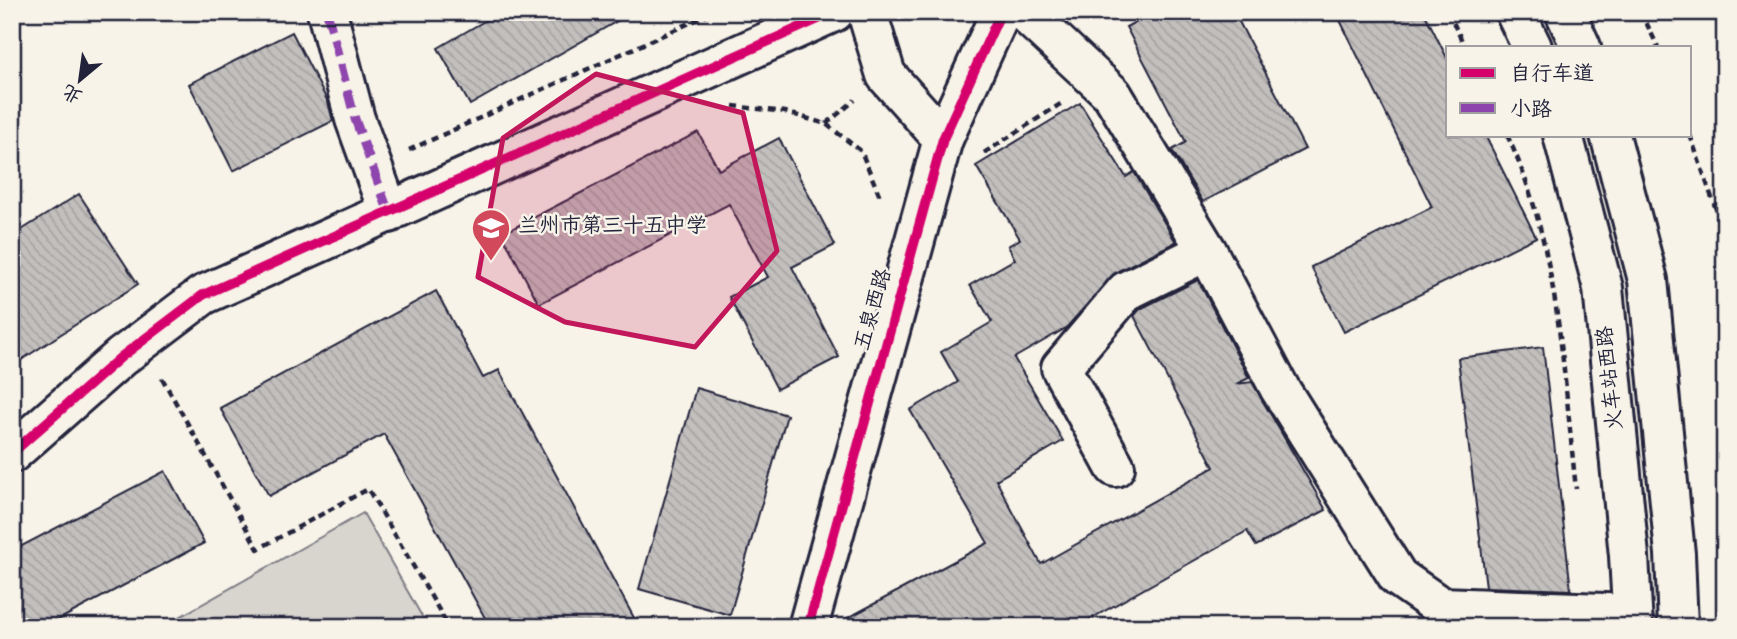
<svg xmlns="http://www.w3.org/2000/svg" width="1737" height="639" font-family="Dekko,'LXGW WenKai TC',sans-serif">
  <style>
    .green { fill: #d8d5cf; stroke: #7d7c85; stroke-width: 2 }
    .building { fill: url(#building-back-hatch); stroke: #22223b; stroke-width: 2 }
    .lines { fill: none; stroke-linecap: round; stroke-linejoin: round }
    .minor-casing { stroke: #22223b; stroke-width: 44 }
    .major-casing { stroke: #22223b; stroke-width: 44 }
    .path { stroke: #22223b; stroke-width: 4.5; stroke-dasharray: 7 5; stroke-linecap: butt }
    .minor { stroke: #f7f3e8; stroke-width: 38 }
    .major { stroke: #f7f3e8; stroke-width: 38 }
    .quiet { stroke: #8e44ad; stroke-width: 9; stroke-dasharray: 18 9; stroke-linecap: butt }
    .cycleway-casing { stroke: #f7f3e8; stroke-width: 15 }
    .cycleway { stroke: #d6006c; stroke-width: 10 }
    .marked { fill: #c2185b; fill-opacity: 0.2; stroke: #c2185b; stroke-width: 5; stroke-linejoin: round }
    .labels { text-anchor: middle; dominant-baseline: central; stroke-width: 5; stroke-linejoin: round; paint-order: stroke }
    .poi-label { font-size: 21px; fill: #22223b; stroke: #f7f3e8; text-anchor: start }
    .street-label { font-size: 21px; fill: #22223b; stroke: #f7f3e8 }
  </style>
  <defs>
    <pattern id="building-back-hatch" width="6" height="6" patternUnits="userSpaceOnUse" patternTransform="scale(1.75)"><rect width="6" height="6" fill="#c2bfbd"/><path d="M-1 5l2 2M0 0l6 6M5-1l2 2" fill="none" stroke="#a6a4a3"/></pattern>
  </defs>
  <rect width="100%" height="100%" fill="#f7f3e8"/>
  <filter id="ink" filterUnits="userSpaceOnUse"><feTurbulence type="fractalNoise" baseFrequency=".0143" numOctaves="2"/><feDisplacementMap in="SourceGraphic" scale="14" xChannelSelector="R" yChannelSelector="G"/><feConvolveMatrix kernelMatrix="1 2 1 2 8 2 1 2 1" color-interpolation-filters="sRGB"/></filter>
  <g filter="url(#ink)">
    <path class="green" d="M363,513L428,627H162Z"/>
    <g class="building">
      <path d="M500,12H633L470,105L438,48Z"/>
      <path d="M1154,12H1234L1305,149L1203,202L1172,150L1186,142L1126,27Z"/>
      <path d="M1336,12H1424L1448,60V135H1485L1536,237L1344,332L1311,267L1432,207Z"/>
      <path d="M292,32L328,102L333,121L233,171L189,84Z"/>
      <path d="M1080,103L1126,177L1134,172L1176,242L1116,272L1066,328L1014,358L1063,441L996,480L1041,564L1214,467L1134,316L1140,309L1198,280L1249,378L1236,384L1252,382L1326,510L1256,546L1247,531L1076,627H831L988,543L910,410L958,382L941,352L992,322L970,285L1015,259L1008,246L1020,239L976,166Z"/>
      <path d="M698,132L719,170L779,138L835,245L792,267L839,357L777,389L729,297L768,277L729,204L539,304L502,234Z"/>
      <path d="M79,194L138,284L12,366V236Z"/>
      <path d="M436,291L483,378L499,370L639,627H490L384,434L269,496L220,408Z"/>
      <path d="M1543,347L1571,590L1486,587L1458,358Z"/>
      <path d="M696,388L787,415L730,615L639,589Z"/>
      <path d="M165,471L204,543L45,627H12V551Z"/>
    </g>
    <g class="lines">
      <g class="minor-casing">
        <g id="minor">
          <path d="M327,12L355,119L389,213"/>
          <path d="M867,12L886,75L943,139"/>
          <path d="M1024,12L1112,94L1207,251L1280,389L1398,577L1441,607L1632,614"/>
          <path d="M12,453L121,357L203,295L834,12"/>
          <path d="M1115,467L1061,368L1126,291L1207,251"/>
          <path d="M808,627L943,139L1001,12"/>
        </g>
      </g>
      <g class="major-casing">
        <g id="major">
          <path d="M1515,12L1532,47"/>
          <path d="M1565,12L1581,47"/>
          <path d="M1563,135L1603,288L1629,556L1633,627"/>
          <path d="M1610,135L1648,280L1675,554L1678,627"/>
        </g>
      </g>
      <g class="path">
        <path d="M1448,12L1465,47"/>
        <path d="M1641,12L1658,47"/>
        <path d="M733,106L785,112L826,124L861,151L881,199"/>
        <path d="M826,124L855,100"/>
        <path d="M1507,135C1559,244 1563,371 1576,489"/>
        <path d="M1690,135L1725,235"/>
        <path d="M409,150L714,12"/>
        <path d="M984,153L1062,103"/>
        <path d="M162,378L258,549L368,489L449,627"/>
      </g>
      <use href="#minor" class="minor"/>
      <use href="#major" class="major"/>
      <path class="quiet" d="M327,12L355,119L389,213"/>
      <g class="cycleway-casing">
        <g id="cycleway">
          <path d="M12,453L121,357L203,295L834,12"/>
          <path d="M808,627L943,139L1001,12"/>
        </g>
      </g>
      <use href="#cycleway" class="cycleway"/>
    </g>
  </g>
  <path class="marked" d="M596,74L743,113L777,251L695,347L565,322L478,277L503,138Z"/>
  <defs>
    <g id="school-pin" transform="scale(2.0125)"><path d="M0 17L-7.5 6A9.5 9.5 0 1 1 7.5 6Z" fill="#d1495b" stroke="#f7f3e8"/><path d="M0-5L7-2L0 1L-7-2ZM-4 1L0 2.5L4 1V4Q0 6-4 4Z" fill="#fff"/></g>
  </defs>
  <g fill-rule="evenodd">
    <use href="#school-pin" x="491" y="228"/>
  </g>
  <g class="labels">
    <g class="poi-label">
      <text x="518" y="228">兰州市第三十五中学</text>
    </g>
    <g class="street-label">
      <text transform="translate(875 310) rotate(-74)">五泉西路</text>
      <text transform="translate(1612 378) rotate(-96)">火车站西路</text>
    </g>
  </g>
  <rect width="1737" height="639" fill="none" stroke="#f7f3e8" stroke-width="42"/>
  <rect x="21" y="21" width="1695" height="597" fill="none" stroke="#22223b" stroke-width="2.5" filter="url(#ink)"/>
  <rect x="1446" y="46" width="245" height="91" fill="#f7f3e8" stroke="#a29fa3" stroke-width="2"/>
  <rect x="1460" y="68" width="35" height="10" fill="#d6006c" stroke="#a29fa3" stroke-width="2"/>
  <text x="1510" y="80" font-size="21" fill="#22223b">自行车道</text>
  <rect x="1460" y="103" width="35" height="10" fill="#8e44ad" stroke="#a29fa3" stroke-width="2"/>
  <text x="1510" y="116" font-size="21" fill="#22223b">小路</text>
  <g transform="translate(80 80) rotate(209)" stroke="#f7f3e8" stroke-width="5" paint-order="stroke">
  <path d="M0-5L12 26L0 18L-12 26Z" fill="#22223b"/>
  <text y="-10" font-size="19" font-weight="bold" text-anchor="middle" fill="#22223b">北</text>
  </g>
</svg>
